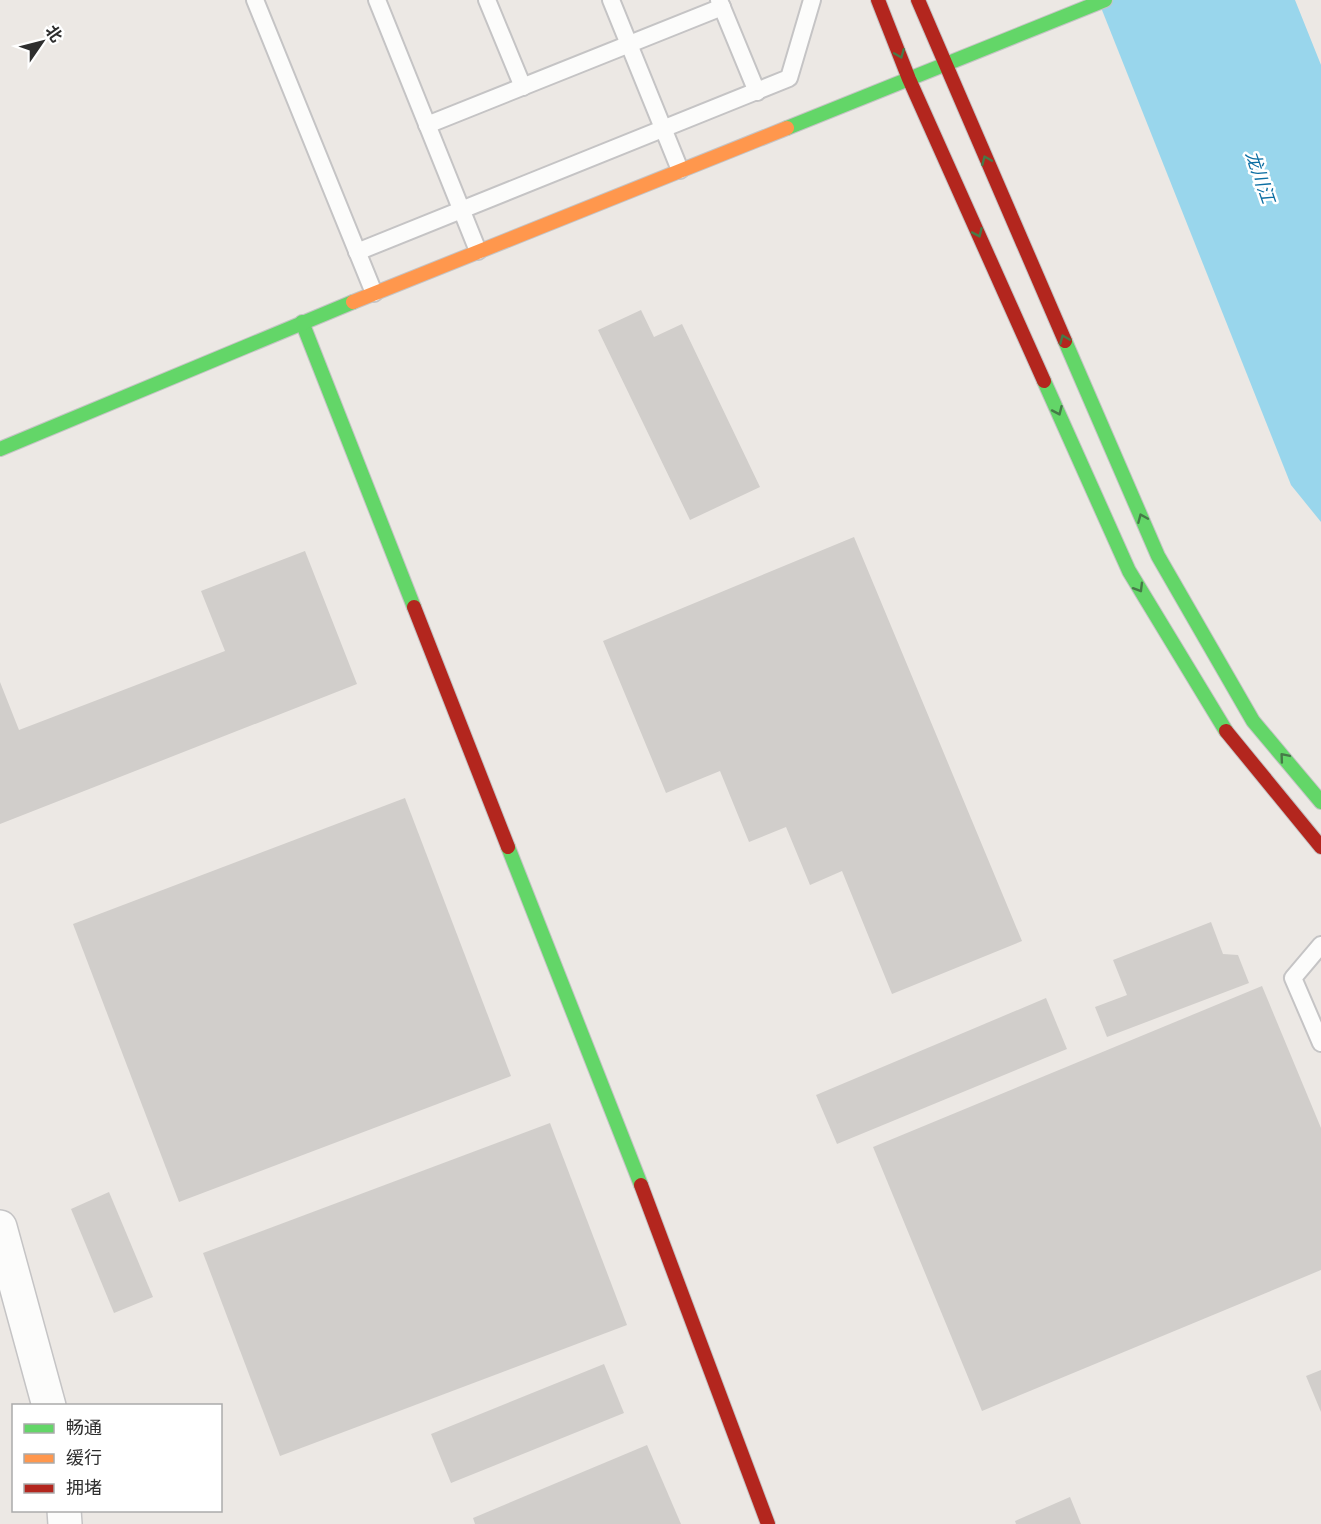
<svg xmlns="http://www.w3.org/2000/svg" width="1321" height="1524" font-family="Rubik,'Noto Sans SC',sans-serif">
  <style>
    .water { fill: #99d6ec }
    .building { fill: #d1cecb }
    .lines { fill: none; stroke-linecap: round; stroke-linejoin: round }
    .lane-casing { stroke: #c5c4c5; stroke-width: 20 }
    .street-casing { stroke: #c5c4c5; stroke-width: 36 }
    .fast-casing { stroke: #c5c4c5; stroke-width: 16 }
    .slow-casing { stroke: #c5c4c5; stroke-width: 16 }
    .jam-casing { stroke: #c5c4c5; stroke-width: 16 }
    .lane { stroke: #fcfcfb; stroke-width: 16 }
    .street { stroke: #fcfcfb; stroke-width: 33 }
    .fast { stroke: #63d668; stroke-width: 14 }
    .slow { stroke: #ff974d; stroke-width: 14 }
    .jam { stroke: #b3261e; stroke-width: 14 }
    .oneway { stroke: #467a48 }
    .labels { text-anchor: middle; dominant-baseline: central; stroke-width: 5; stroke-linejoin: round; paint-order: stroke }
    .water-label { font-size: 18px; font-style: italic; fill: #0d6fa3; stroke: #fff }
  </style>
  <rect width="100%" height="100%" fill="#ece8e4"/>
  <path class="water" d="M1098,0H1295L1321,65V522L1291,485Z"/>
  <g class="building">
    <path d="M641,310L654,337L682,324L760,487L690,520L598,330Z"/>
    <path d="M854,537L1022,941L892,994L842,871L810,885L786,827L749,842L720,771L666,793L603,641Z"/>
    <path d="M305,551L357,684L0,824V682L19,730L225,651L201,591Z"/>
    <path d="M405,798L511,1076L179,1202L73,924Z"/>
    <path d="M1211,922L1223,954L1238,955L1249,983L1107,1037L1095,1007L1127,995L1113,960Z"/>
    <path d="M1262,986L1321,1128V1270L982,1411L873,1147Z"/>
    <path d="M1046,998L1067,1049L837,1144L816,1095Z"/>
    <path d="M550,1123L627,1325L280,1456L203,1253Z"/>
    <path d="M109,1192L153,1297L114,1313L71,1209Z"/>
    <path d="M604,1364L624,1413L451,1483L431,1434Z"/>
    <path d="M1321,1370V1412L1306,1376Z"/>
    <path d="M647,1445L681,1524H475L473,1518Z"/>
    <path d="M1070,1497L1081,1524H1016L1015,1521Z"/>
  </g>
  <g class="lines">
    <g class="lane-casing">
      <g id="lane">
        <path d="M255,0L374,293"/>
        <path d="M377,0L478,251"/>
        <path d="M487,0L523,87"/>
        <path d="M611,0L680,170"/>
        <path d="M719,0L757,92"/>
        <path d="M427,125L722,7"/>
        <path d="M357,252L789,78L812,0"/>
        <path d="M1321,945L1293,978L1321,1043"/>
      </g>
    </g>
    <g class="street-casing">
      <g id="street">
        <path d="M0,1227L49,1406"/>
        <path d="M64,1510L65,1524"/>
      </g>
    </g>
    <g class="fast-casing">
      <g id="fast">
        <path d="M787,128L1105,0"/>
        <path d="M302,322L414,607"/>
        <path d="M1065,341L1158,556L1253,721L1321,802"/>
        <path d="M1044,381L1129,571L1226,731"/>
        <path d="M0,449L353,302"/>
        <path d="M508,847L641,1185"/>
      </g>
    </g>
    <g class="slow-casing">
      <path id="slow" d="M353,302L787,128"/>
    </g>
    <g class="jam-casing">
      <g id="jam">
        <path d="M878,0L909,79L1044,381"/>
        <path d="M918,0L1065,341"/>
        <path d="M414,607L508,847"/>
        <path d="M1226,731L1321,847"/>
        <path d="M641,1185L768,1524"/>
      </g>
    </g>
    <use href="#lane" class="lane"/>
    <use href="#street" class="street"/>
    <use href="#fast" class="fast"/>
    <use href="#slow" class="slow"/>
    <use href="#jam" class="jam"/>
  </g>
  <defs><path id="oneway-chevron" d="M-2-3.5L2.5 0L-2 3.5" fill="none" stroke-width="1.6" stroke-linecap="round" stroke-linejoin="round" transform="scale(1.5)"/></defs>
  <g class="oneway">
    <use href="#oneway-chevron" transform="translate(900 54) rotate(68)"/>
    <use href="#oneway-chevron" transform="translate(986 160) rotate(-113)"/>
    <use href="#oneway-chevron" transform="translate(978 233) rotate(66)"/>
    <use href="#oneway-chevron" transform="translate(1064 339) rotate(-113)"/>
    <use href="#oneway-chevron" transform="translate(1058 411) rotate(66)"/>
    <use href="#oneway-chevron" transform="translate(1142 518) rotate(-113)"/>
    <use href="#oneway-chevron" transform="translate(1139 588) rotate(59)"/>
    <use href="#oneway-chevron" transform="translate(1284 757) rotate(-130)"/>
  </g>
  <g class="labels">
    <g class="water-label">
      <text transform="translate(1260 177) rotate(71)">龙川江</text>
    </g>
  </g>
  <rect x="12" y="1404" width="210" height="108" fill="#ffffff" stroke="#ababab" stroke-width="1.5"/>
  <rect x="24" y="1424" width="30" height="9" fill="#63d668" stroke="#ababab" stroke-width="1.5"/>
  <text x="66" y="1434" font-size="18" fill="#2e2e2e">畅通</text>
  <rect x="24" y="1454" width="30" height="9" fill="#ff974d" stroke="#ababab" stroke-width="1.5"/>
  <text x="66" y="1464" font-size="18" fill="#2e2e2e">缓行</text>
  <rect x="24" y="1484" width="30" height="9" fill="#b3261e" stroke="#ababab" stroke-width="1.5"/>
  <text x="66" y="1494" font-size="18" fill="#2e2e2e">拥堵</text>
  <g transform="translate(42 42) rotate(55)" stroke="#ffffff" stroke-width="4.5" paint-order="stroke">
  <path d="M0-4.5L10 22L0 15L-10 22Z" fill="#2e2e2e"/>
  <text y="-9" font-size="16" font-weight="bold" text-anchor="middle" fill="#2e2e2e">北</text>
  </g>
</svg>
